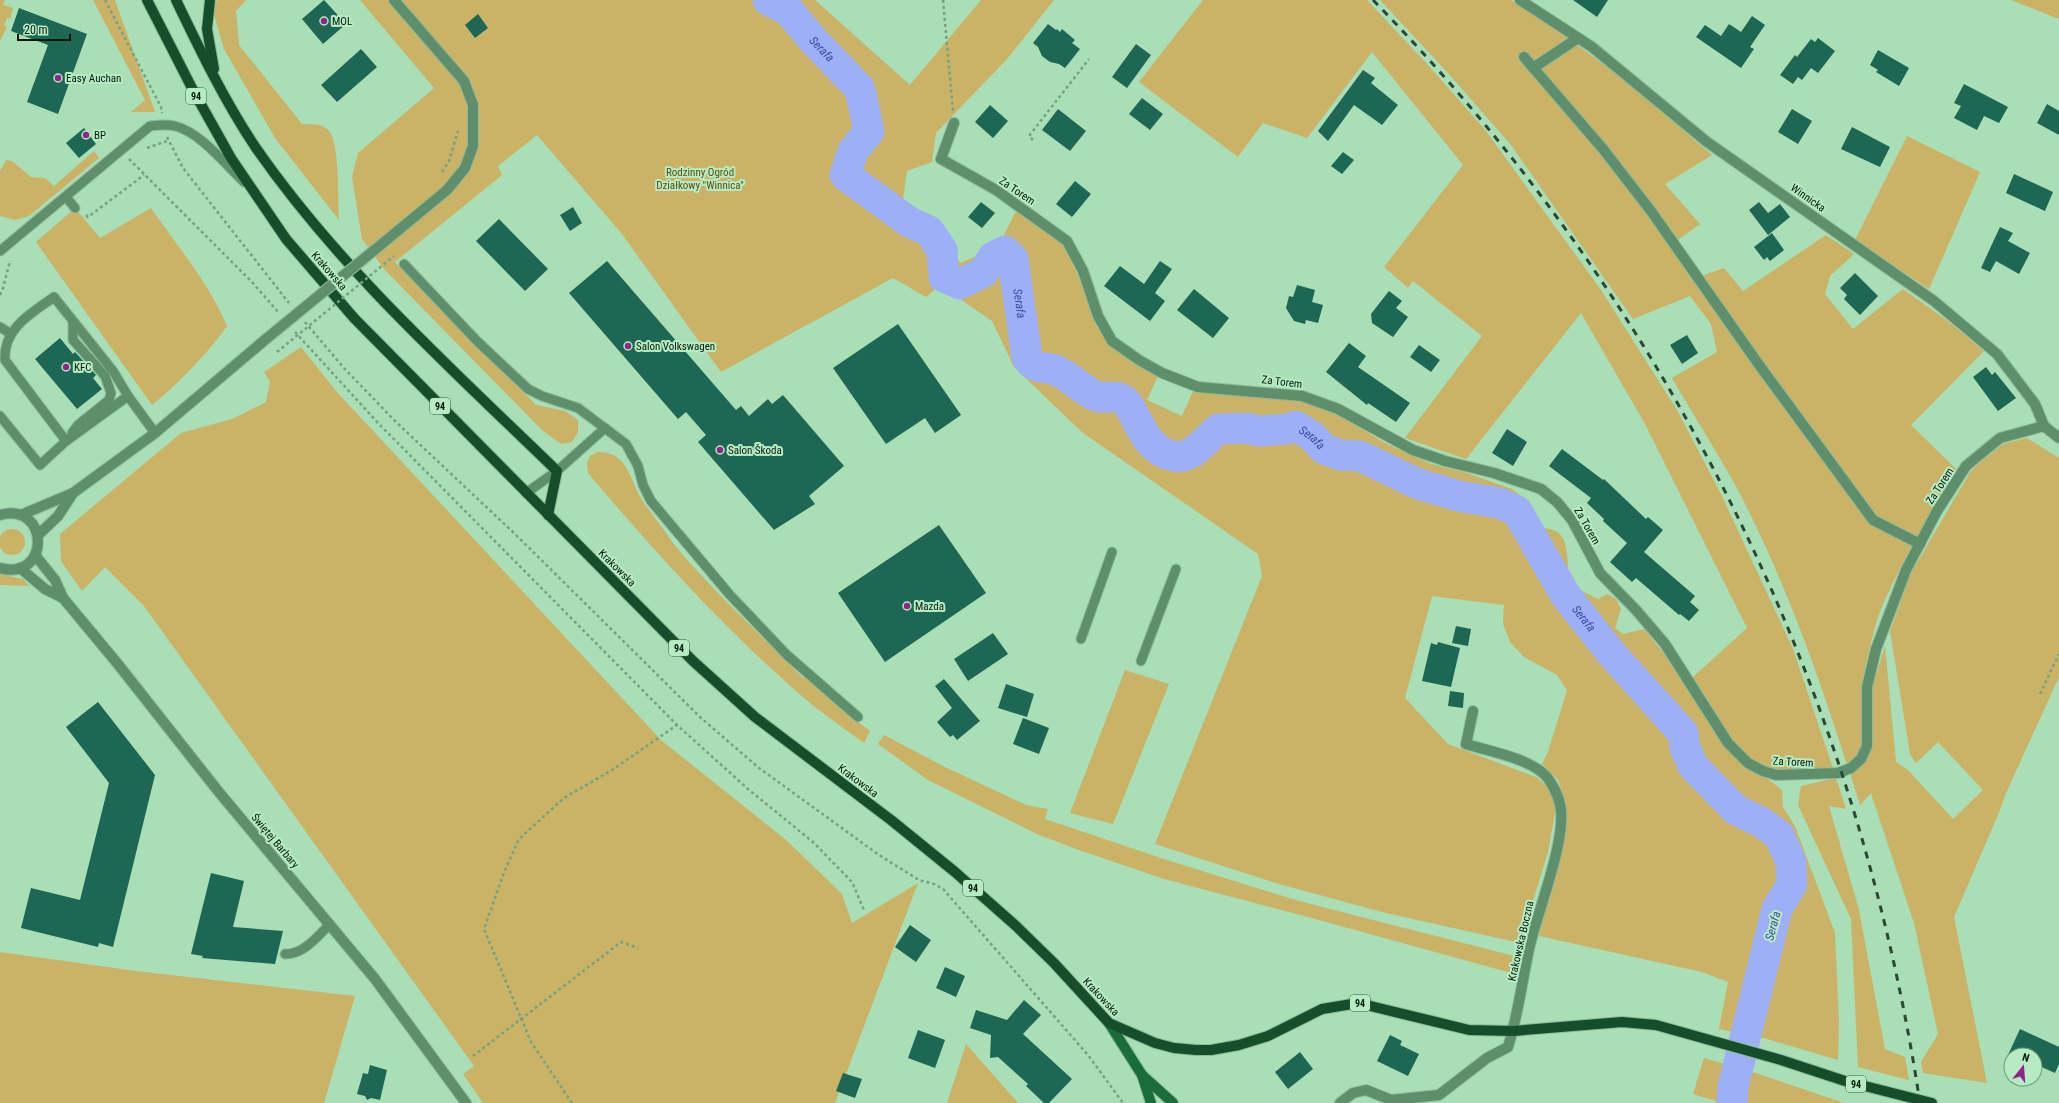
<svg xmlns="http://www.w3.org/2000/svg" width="2059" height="1103" font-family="'Roboto Condensed',sans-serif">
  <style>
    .green { fill: #cab266 }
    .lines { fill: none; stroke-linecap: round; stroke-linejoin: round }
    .river { stroke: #9daff6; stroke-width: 31 }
    .building { fill: #1e6754 }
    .service-casing { stroke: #8cbb98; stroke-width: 11 }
    .minor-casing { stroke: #8cbb98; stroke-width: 12 }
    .tertiary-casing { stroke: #8cbb98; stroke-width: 12 }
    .secondary-casing { stroke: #8cbb98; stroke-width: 12 }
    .primary-casing { stroke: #8cbb98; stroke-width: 12 }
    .path { stroke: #77a282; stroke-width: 2.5; stroke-dasharray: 3 3; stroke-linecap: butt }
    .service { stroke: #5e8e6b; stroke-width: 9 }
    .minor { stroke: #5e8e6b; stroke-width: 10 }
    .tertiary { stroke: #5e8e6b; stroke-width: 10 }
    .secondary { stroke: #1a6d3b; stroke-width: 10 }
    .primary { stroke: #164e2b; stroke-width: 10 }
    .rail { stroke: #2c4733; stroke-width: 3; stroke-dasharray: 7 7; stroke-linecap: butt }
    .tertiary-bridge-casing { stroke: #8cbb98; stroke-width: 12; stroke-linecap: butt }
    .path-bridge { stroke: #77a282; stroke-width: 2.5; stroke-dasharray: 3 3; stroke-linecap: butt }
    .tertiary-bridge { stroke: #5e8e6b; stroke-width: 10 }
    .poi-dot { fill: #922587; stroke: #b6ebc3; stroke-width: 1.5 }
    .labels { text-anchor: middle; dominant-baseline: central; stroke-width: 4; stroke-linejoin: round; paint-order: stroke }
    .shield { fill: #b6ebc3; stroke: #3c5944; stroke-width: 1 }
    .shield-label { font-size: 10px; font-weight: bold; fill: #071b0d }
    .poi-label { font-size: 11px; fill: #071b0d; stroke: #b6ebc3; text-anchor: start }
    .park-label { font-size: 11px; fill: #5e4d0e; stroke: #b6ebc3 }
    .street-label { font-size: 11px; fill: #071b0d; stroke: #b6ebc3 }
    .water-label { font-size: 12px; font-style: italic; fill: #3c4b9d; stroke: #b6ebc3 }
  </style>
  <rect width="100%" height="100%" fill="#a9deb6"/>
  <g class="green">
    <path d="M0,0H5L3,5L13,8L10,19L7,18L4,26L7,27L0,41Z"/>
    <path d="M93,0H115L155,112H131L145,100Z"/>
    <path d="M217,0H246L236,11L239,45L302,124C311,124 321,123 328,130C340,140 338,203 339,220L275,138L224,49L213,11Z"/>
    <path d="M360,0H815L910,85L981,0H1054L1007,59L936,133L932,162L907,171L902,206L942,229L960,263L998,247L1016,211L1062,243L1077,273L1096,326L1113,349L1159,374L1147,400L1182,416L1194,389L1302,401L1340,416L1385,443L1431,464L1464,472L1512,489L1520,495L1531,524C1540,529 1549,527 1557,532C1571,540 1566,571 1570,585L1598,599L1607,594L1616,599L1621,609L1615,628L1623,634L1644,629L1670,661L1724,744L1782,790L1783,807L1795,826L1835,933L1839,1022L1838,1060L1767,1039L1719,1029L1728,982L1702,972L1539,936L1566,823L1565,801L1558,780L1542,764L1548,752L1567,690L1557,675L1524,657L1510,642L1503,624L1504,605L1432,596L1405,698L1448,744L1536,777L1549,788L1556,807L1548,852L1520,943L1382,912L1279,884L1155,844L1262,576L1258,554L1083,433L1014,367L992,321L940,285L926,297L893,278L721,372L622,234L537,135L498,166L502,175L395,262L536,405L565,411L578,420V432L572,442L561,444L542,430L384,269L362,239L352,177L358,153L434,88Z"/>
    <path d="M1203,0H1367L1429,66L1486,131L1601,290L1677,410L1721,494L1793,649L1833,768C1817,769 1796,773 1782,771C1735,764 1714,713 1692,678L1747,628L1645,424L1581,313L1466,459L1405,438L1482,336L1413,281L1408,288L1384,267L1463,165L1372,52L1307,138L1263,123L1238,157L1139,82Z"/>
    <path d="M1380,0H1511L1553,27L1623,79L1712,155L1665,184L1700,224L1671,245L1701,276L1724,268L1743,291L1826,235L1854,254L1830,276L1825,294L1853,329L1903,289L1949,322L1984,351L1911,425L1957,470C1929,515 1902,560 1881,609C1873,629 1867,661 1862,682C1856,711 1878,742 1847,765C1817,670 1783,576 1737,488C1717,451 1693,415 1672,378L1717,352L1711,324L1690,296L1633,319L1511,145L1448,73Z"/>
    <path d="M2011,0H2059V19Z"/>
    <path d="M1907,136L1980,172L1929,289L1855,240Z"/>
    <path d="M94,151L99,158L29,216L15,220L0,216V171L6,160L12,161L31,177L45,178L54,186Z"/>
    <path d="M75,208L100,238L151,208C177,246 209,283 227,326C210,351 175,387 152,405L36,242Z"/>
    <path d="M301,347L336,391L662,741L785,839L842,894L852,923L918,883L835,1103H483L463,1074L474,1066L144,606L105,567L82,591L61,561L60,534L181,433L232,419L266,402L270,382L264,372Z"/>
    <path d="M2027,438L2059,458V677L2006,793L2000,810L1954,917L1987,1083L1923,1073L1921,1062L1938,1034L1914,923L1871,793L1860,805L1850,773L1865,760L1871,748L1873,684L1885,646L1896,762L1908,770L1953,819L1983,790L1938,742L1916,763L1910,754L1890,631L1911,573L1972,469L2003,444Z"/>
    <path d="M598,452C631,452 629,484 646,506C660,524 673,544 688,561C725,602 765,639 803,678L807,677L849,715L870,731L864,743C841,726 817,710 796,691C721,625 653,550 588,473L587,463L590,456Z"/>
    <circle cx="12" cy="542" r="13"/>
    <path d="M0,574L23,579L29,586L0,585Z"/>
    <path d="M1125,670L1169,684L1113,824L1070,813Z"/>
    <path d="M884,735L945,767L1026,805L1048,809L1045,819L1170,861L1299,901L1518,957L1515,974L1297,914L1164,879L1076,849L1037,834L928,780L878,744Z"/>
    <path d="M1836,778L1846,809L1829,806L1859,910L1885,1049L1905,1057L1909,1080L1858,1067L1851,919L1798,805L1801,786Z"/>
    <path d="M0,952L136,971L355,996L324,1103H0Z"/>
    <path d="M966,1044L1018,1103H947Z"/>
    <path d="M1704,1058L1759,1074L1844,1103H1715L1716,1101L1693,1094Z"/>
  </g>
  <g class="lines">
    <path class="river" id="s1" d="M768,0L789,11L813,40L860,89L869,131L853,151L845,175L909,222L929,231L942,250L944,277L960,284L984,272L993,257L1005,251L1013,259L1027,357C1034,370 1043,366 1055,370C1070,376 1082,390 1096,396C1103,399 1113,395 1120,398C1137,404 1139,450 1174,456C1193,459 1204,441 1218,429L1246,428L1260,431L1286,429L1296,426L1313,437L1324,449L1340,455L1360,456L1418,484L1459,496L1499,503L1517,511L1566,596L1611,653L1683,733L1685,748L1693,766L1736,810L1761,822L1779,835L1791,862L1792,884L1777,909L1733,1087L1732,1103"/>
  </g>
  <g class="building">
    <path d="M324,0L346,24L323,44L302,19Z"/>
    <path d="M1573,0H1608L1597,17Z"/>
    <path d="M19,8L87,34L58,114L27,102L48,45L11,31Z"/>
    <path d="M478,14L488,28L475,38L465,25Z"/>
    <path d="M1752,16L1765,25L1750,47L1754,49L1741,68L1696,37L1705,25L1721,36L1729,24L1741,32Z"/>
    <path d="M1048,24L1056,30L1057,29L1060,32L1062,29L1075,40L1072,43L1080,49L1065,68L1059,64L1050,62L1042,56L1038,47L1033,43Z"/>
    <path d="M1818,38L1835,51L1818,73L1811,68L1802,80L1798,77L1793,84L1780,75L1795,55L1797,57L1811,39L1815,42Z"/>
    <path d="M1136,44L1151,55L1127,88L1112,77Z"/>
    <path d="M361,49L377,67L337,102L321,85Z"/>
    <path d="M1878,50L1909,68L1899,86L1876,72L1878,70L1870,65Z"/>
    <path d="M1363,70L1375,78L1371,83L1398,105L1382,125L1354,105L1328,141L1318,131Z"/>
    <path d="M1964,84L2008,107L1999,123L1984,116L1977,130L1954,118L1961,106L1954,103Z"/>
    <path d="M1142,98L1163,114L1150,130L1129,114Z"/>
    <path d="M2047,104L2059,111V135L2037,123Z"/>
    <path d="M990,105L1008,121L993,138L975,122Z"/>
    <path d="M1058,109L1086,131L1070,151L1042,130Z"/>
    <path d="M1792,109L1812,121L1798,144L1778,132Z"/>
    <path d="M1852,127L1890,147L1880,167L1841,149Z"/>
    <path d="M84,128L96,144L79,158L66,143Z"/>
    <path d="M1343,152L1354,160L1342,174L1331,166Z"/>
    <path d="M2014,174L2053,192L2045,211L2006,193Z"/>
    <path d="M1075,181L1091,194L1072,217L1056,204Z"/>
    <path d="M981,202L995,213L982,228L968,217Z"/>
    <path d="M1759,202L1768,213L1780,204L1790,217L1768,235L1749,210Z"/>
    <path d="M573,207L582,223L570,231L560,215Z"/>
    <path d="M499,219L548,269L525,291L476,241Z"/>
    <path d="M2000,227L2013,233L2008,241L2030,253L2019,274L1996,261L1990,272L1981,268Z"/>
    <path d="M1772,233L1784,250L1770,261L1767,257L1764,260L1754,247Z"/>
    <path d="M607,261L736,410L741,406L749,416L768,399L772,404L783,395L844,466L809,496L815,504L774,530L698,442L706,435L686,412L678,419L569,293Z"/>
    <path d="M1160,261L1172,269L1155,293L1165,301L1150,321L1104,286L1120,266L1144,284Z"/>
    <path d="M1855,273L1878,296L1860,315L1844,299L1847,295L1840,288Z"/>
    <path d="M1297,285L1315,290L1312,302L1323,305L1318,323L1306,320L1305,324L1294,321L1286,308L1289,296L1293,297Z"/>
    <path d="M1194,289L1229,318L1213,338L1177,310Z"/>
    <path d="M1389,291L1402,301L1396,308L1408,317L1393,337L1372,323L1371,314Z"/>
    <path d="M898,324L961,415L935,433L925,418L886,444L833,368Z"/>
    <path d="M1687,335L1698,353L1682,364L1670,345Z"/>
    <path d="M60,338L73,354L75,352L96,375L93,378L102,389L77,409L35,359Z"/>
    <path d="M1349,343L1366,356L1358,367L1410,403L1396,422L1368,403L1367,405L1326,372Z"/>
    <path d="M1419,345L1440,360L1431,372L1410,357Z"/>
    <path d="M1986,367L1992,375L1995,372L2016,398L1998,411L1973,377Z"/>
    <path d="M1507,429L1527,442L1513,466L1492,453Z"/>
    <path d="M1562,449L1603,480L1604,479L1646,519L1648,517L1663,530L1644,552L1695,596L1690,602L1699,610L1689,621L1680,614L1679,615L1636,578L1632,582L1610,562L1627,543L1603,521L1604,519L1587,503L1591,498L1549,466Z"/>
    <path d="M939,525L986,593L885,662L838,593Z"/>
    <path d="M1456,626L1471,629L1468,646L1452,643Z"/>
    <path d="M993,633L1008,654L968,681L954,659Z"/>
    <path d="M1438,642L1460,648L1451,687L1422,681L1431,643L1437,645Z"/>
    <path d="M944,679L980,721L957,740L953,735L950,737L937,722L952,708L935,686Z"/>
    <path d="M1006,684L1034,694L1027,717L998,708Z"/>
    <path d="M1450,691L1464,693L1463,708L1448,706Z"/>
    <path d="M98,702L155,775L113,947L99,943L98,947L21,928L31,888L80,900L109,783L66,727Z"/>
    <path d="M1023,718L1049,728L1039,754L1013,744Z"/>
    <path d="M211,873L244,881L233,927L283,931L275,964L202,958L203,956L191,954Z"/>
    <path d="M910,925L931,940L916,962L895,947Z"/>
    <path d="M945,967L965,976L956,997L936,988Z"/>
    <path d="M1024,1000L1041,1015L1023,1034L1072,1079L1049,1103H1044L1026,1086L1028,1084L998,1057L990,1058L991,1035L970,1028L976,1010L1007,1020Z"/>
    <path d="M2020,1029L2059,1047V1064L2055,1073L2035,1064V1055H2008Z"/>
    <path d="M918,1030L945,1040L935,1068L908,1058Z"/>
    <path d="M1390,1035L1402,1041L1400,1045L1419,1054L1408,1076L1377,1061Z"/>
    <path d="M1300,1052L1313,1069L1288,1089L1275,1072Z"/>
    <path d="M370,1065L387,1070L380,1100L371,1098L367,1100L365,1096L357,1094L363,1073L368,1074Z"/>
    <path d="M843,1073L862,1079L855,1098L836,1091Z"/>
  </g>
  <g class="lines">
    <g class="service-casing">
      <g id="service">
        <path d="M66,197L75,208"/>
        <path d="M0,251L150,126C159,125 167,124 175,126C200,132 226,165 244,182"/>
        <path d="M404,264L477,341L528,389L542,396L578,408L626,444L638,466L643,485L651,501L730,595L787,655L858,717"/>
        <path d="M0,327L11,334"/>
        <path d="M0,416L40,465L66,441L128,396"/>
        <path d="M72,433L78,425L109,400L111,393L105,376L73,340V322"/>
        <path d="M66,441L5,360C3,328 32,313 54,297L113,371L128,396L155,433"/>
        <path d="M526,493L557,471L605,428"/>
        <path d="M1081,639L1112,552"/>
        <path d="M1141,661L1176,569"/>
        <path d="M285,954C303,955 318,936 330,924"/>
      </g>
    </g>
    <g class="minor-casing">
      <g id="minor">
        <path d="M1520,0L1592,47L1707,142L1934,301L1997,354L2035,404L2044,426L2059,438"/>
        <path d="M1524,57L1603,149L1651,211L1757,362L1873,520L1920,544"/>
        <path d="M1533,68L1578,38"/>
        <path d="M954,123L941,159L996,190L1067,241L1083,271L1098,316L1112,341L1139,360L1162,373L1198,387L1302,396L1338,409L1413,450L1445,461L1494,473L1541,489L1557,502L1572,520L1600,573L1636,610L1665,644L1728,743L1748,763L1763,771L1776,775L1838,773L1851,768L1861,759L1867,746V687L1876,649L1906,570L1937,511L1966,466L2000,438L2044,426"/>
        <path d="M1340,1103L1353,1093L1366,1090L1391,1100L1439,1095L1487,1058L1508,1047C1518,1015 1522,982 1529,949C1537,912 1568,838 1560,804C1558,795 1551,781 1545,775C1528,758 1488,751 1466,744L1473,711"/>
      </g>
    </g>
    <g class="tertiary-casing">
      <g id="tertiary">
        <path d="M383,243L447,190L465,168L473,146V105L464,81L394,0"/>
        <path d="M0,515C50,501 51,582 0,568"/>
        <path d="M21,515L73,493L155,433L266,339"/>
        <path d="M38,535L58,516L73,493"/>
        <path d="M35,555L55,580L63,598L117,663L218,791L375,979L466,1103"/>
        <path d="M20,568L45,589L63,598"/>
      </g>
    </g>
    <g class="secondary-casing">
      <g id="secondary">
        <path d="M1109,1023L1142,1075L1151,1103"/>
        <path d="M1142,1075L1173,1103"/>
      </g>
    </g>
    <g class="primary-casing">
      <g id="primary">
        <path d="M147,0L194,92L231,158L286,239L354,318L693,661L755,717L891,820L955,872L1016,926L1054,963L1109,1023L1155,1043L1174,1048L1196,1050H1211L1239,1045L1268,1036L1322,1009L1358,1003L1469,1030L1513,1031L1622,1022L1656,1025L1781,1060L1845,1081L1932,1103"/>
        <path d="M176,0C200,50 225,102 256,148C340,269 452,369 557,471L548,515"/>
        <path d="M210,0L207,29L214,69"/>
      </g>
    </g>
    <g class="path">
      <path d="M105,0L161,107L162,113"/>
      <path d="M943,0L953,111"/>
      <path d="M167,137L183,168L289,303"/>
      <path d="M1033,140L1029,136L1089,59"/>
      <path d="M147,148L167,141"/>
      <path d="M129,159L252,282L279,313"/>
      <path d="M442,172L449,161L458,131"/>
      <path d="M86,215L88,217L144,175"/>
      <path d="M0,295L3,288L10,261"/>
      <path d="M305,322L343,367L395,421L515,534L701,718L759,768L879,855L919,880L934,884L943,889L1088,1055L1123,1103"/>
      <path d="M295,332L379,424L677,725L748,789L813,842L852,882L864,910"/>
      <path d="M2040,694L2059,654"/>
      <path d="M473,1056L621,942L638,948"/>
      <path d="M572,1103L531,1042L484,929L505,870L519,839L564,798L612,770L677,725"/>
    </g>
    <use href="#service" class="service"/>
    <use href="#minor" class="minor"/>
    <use href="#tertiary" class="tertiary"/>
    <use href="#secondary" class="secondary"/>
    <use href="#primary" class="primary"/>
    <path class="rail" d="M1373,0C1668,302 1857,686 1920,1103"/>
    <g class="tertiary-bridge-casing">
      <path id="tertiary-bridge" d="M266,339L383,243"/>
    </g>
    <path class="path-bridge" d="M277,352L394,256"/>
    <use href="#tertiary-bridge" class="tertiary-bridge"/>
  </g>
  <g class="poi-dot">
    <circle cx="324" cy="21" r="4"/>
    <circle cx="58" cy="78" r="4"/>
    <circle cx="86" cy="135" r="4"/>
    <circle cx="628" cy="346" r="4"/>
    <circle cx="66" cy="367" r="4"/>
    <circle cx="720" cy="450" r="4"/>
    <circle cx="907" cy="606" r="4"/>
  </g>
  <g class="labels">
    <g class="shield">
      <rect x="186" y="88" width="20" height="16" rx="3"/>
      <rect x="430" y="398" width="20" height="16" rx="3"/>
      <rect x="669" y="640" width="20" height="16" rx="3"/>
      <rect x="963" y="880" width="20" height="16" rx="3"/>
      <rect x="1350" y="995" width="20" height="16" rx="3"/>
      <rect x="1846" y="1076" width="20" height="16" rx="3"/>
    </g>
    <g class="shield-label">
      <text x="196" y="96">94</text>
      <text x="440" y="406">94</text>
      <text x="679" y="648">94</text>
      <text x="973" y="888">94</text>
      <text x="1360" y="1003">94</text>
      <text x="1856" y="1084">94</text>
    </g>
    <g class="poi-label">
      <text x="332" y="21">MOL</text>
      <text x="66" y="78">Easy Auchan</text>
      <text x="94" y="135">BP</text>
      <text x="636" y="346">Salon Volkswagen</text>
      <text x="74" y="367">KFC</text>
      <text x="728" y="450">Salon Škoda</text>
      <text x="915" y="606">Mazda</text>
    </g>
    <g class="park-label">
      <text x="700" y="172">Rodzinny Ogród<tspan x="700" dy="13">Działkowy "Winnica"</tspan></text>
    </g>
    <g class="street-label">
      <text transform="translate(1017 191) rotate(34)">Za Torem</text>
      <text transform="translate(1808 198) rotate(35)">Winnicka</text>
      <text transform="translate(329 271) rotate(49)">Krakowska</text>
      <text transform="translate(1282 382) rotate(7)">Za Torem</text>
      <text transform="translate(1940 486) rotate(-57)">Za Torem</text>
      <text transform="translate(1587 526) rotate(60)">Za Torem</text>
      <text transform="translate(617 568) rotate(45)">Krakowska</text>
      <text transform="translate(1793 762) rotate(3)">Za Torem</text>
      <text transform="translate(858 781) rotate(37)">Krakowska</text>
      <text transform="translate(275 841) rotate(50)">Świętej Barbary</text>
      <text transform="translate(1521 941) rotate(-77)">Krakowska Boczna</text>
      <text transform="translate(1101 997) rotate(47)">Krakowska</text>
    </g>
    <g class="water-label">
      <text stroke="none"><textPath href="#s1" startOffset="74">Serafa</textPath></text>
      <text stroke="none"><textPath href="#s1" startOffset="506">Serafa</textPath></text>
      <text stroke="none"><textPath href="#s1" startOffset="900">Serafa</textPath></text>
      <text stroke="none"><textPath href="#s1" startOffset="1248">Serafa</textPath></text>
      <text transform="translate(1773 926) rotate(-75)">Serafa</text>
    </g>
  </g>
  <g transform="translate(2023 1067) rotate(17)"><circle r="19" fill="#b6ebc3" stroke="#70987a"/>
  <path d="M0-3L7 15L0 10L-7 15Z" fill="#922587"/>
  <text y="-6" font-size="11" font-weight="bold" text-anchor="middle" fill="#071b0d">N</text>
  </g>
  <path d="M18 34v6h52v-6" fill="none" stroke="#071b0d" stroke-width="2"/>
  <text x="24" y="34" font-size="12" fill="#071b0d" stroke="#b6ebc3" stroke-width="3" paint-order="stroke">20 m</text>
</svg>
